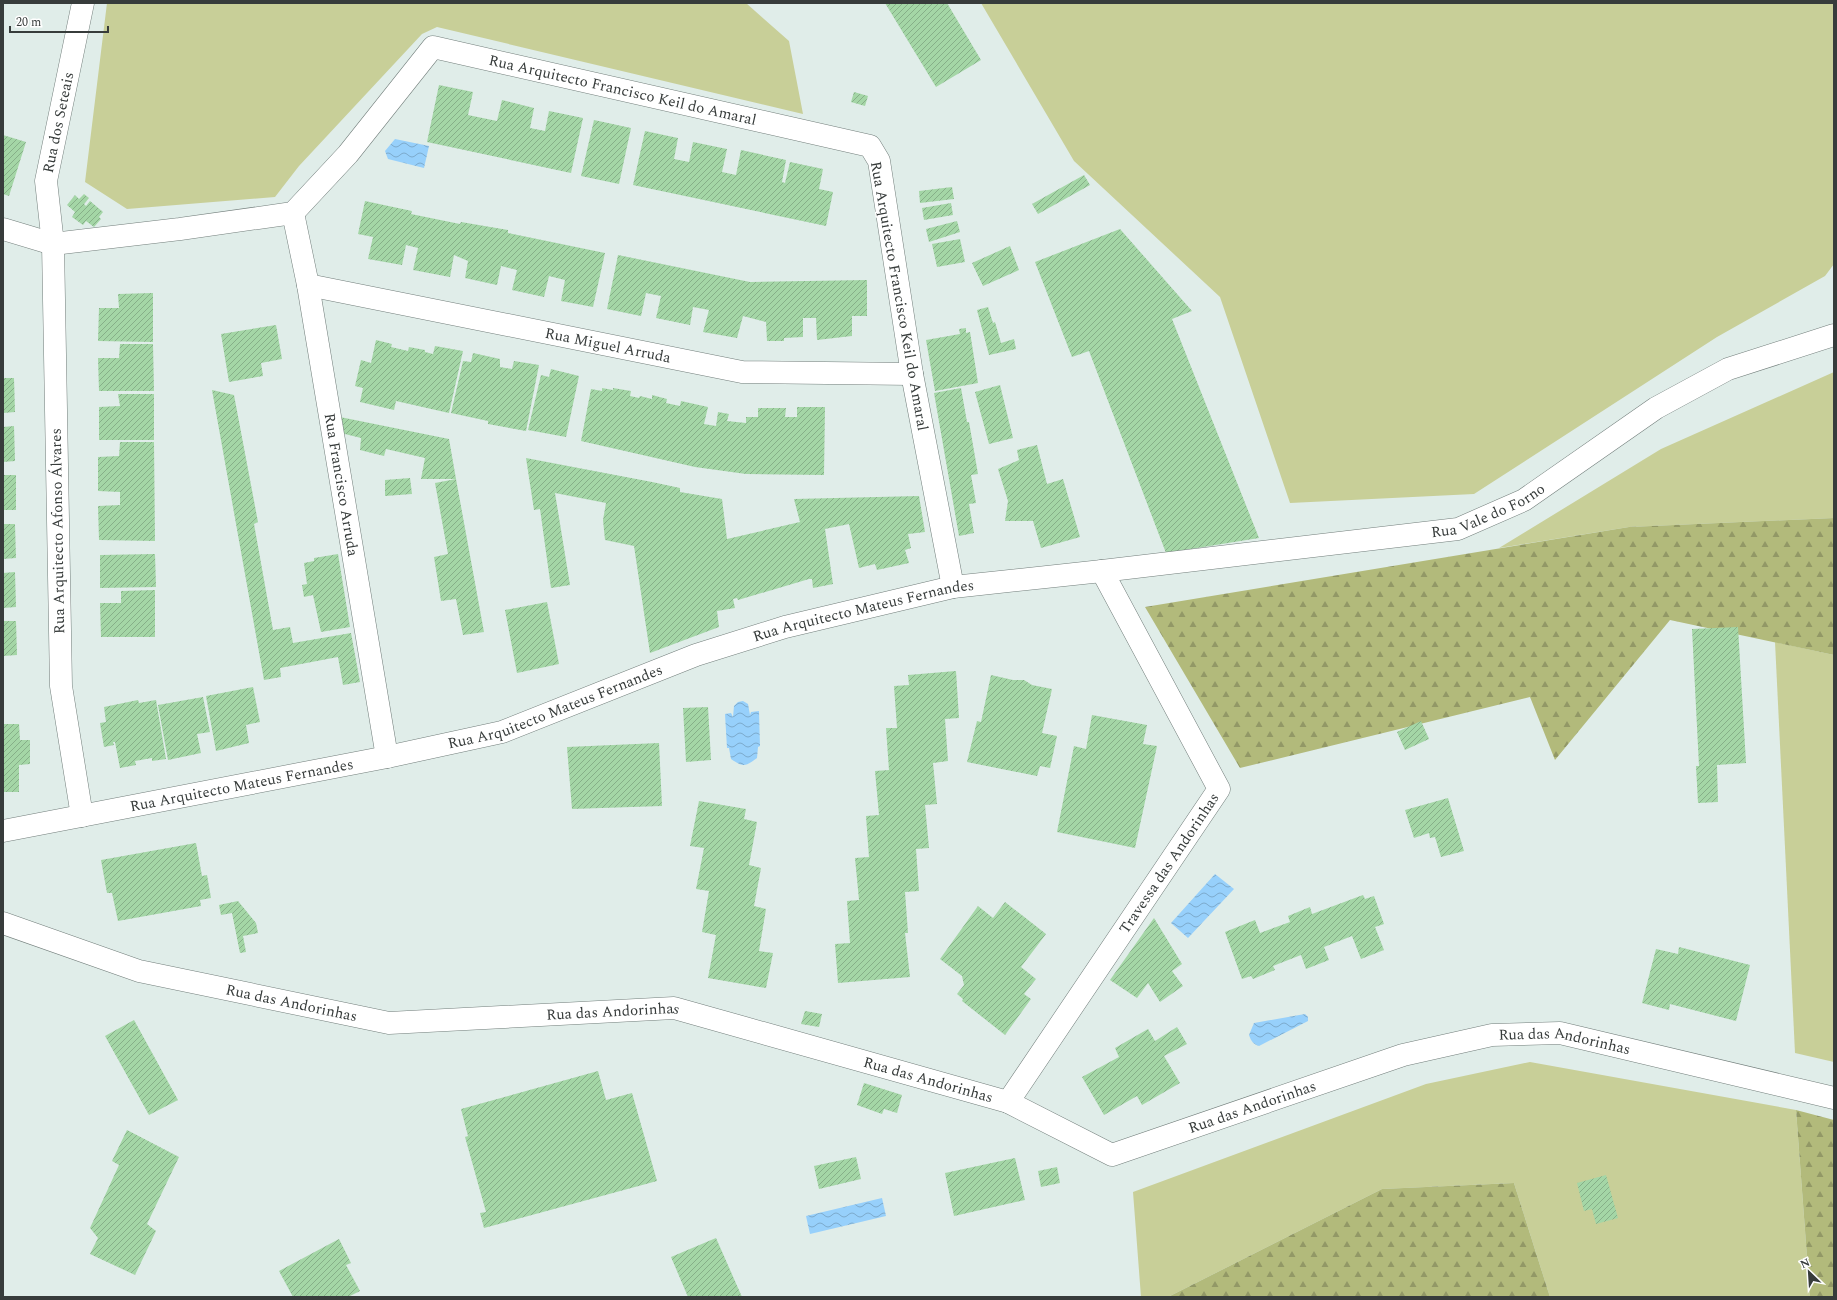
<svg xmlns="http://www.w3.org/2000/svg" width="1837" height="1300" font-family="Spectral,serif">
  <style>
    .grass { fill: #c8cf98 }
    .forest { fill: url(#forest-firs) }
    .water { fill: url(#water-waves) }
    .building { fill: url(#building-hatch) }
    .lines { fill: none; stroke-linecap: round; stroke-linejoin: round }
    .minor-casing { stroke: #727e7b; stroke-width: 23 }
    .minor { stroke: #fff; stroke-width: 22 }
    .labels { text-anchor: middle; dominant-baseline: central; stroke-width: 3; stroke-linejoin: round; paint-order: stroke }
    .street-label { font-size: 15px; fill: #373c3b; stroke: #fff }
  </style>
  <defs>
    <pattern id="forest-firs" width="22" height="20" patternUnits="userSpaceOnUse"><rect width="22" height="20" fill="#b2ba7b"/><path d="M5 1l3.5 6h-7zM16 11l3.5 6h-7z" fill="#929866"/></pattern>
    <pattern id="water-waves" width="16" height="10" patternUnits="userSpaceOnUse"><rect width="16" height="10" fill="#97d0fb"/><path d="M0 5q4-4 8 0t8 0" fill="none" stroke="#7caacc"/></pattern>
    <pattern id="building-hatch" width="6" height="6" patternUnits="userSpaceOnUse"><rect width="6" height="6" fill="#a4d6a6"/><path d="M-1 1l2-2M0 6l6-6M5 7l2-2" fill="none" stroke="#86af88"/></pattern>
  </defs>
  <rect width="100%" height="100%" fill="#e0ede9"/>
  <g class="grass">
    <path d="M107,3H746L789,41L803,114L437,27L422,34L299,166L275,197L127,209L85,182Z"/>
    <path d="M981,3H1834V264L1825,276L1717,337L1474,494L1290,503L1220,297L1074,161Z"/>
    <path d="M1834,372V518L1629,527L1499,548L1661,449Z"/>
    <path d="M1775,642L1834,655V1062L1795,1053Z"/>
    <path d="M1530,1062L1796,1110L1810,1297H1550L1514,1183L1382,1189L1168,1297H1141L1133,1192L1426,1084Z"/>
  </g>
  <g class="forest">
    <path d="M1834,518V655L1670,620L1555,760L1530,697L1240,768L1145,607L1629,527Z"/>
    <path d="M1796,1110L1834,1120V1297H1810Z"/>
    <path d="M1514,1183L1550,1297H1168L1382,1189Z"/>
  </g>
  <g class="water">
    <path d="M395,139L429,146L424,168L388,159L385,151Z"/>
    <path d="M743,701L748,704L750,715L751,712L759,711L760,746L758,747L757,758C745,767 743,767 731,759L729,748H727L725,714L731,713L733,717L734,706L738,702Z"/>
    <path d="M1215,874L1234,889L1188,938L1171,923Z"/>
    <path d="M1305,1014L1308,1017V1021L1259,1046C1253,1044 1251,1041 1249,1035L1254,1023Z"/>
    <path d="M882,1198L886,1216L810,1234L806,1216Z"/>
  </g>
  <g class="building">
    <path d="M885,3H947L981,60L936,87Z"/>
    <path d="M439,85L473,92L468,115L497,121L502,100L534,108L530,128L545,131L549,111L583,118L571,173L427,142Z"/>
    <path d="M854,92L868,96L865,106L851,102Z"/>
    <path d="M594,120L631,128L619,184L581,176Z"/>
    <path d="M645,131L678,138L674,159L689,162L693,142L727,149L722,172L736,175L741,150L786,160L782,182L785,183L790,162L823,169L819,189L833,192L826,226L633,185Z"/>
    <path d="M3,135L26,142L9,196L3,194Z"/>
    <path d="M1084,175L1090,185L1038,214L1032,204Z"/>
    <path d="M952,187L954,199L920,203L919,191Z"/>
    <path d="M84,194L89,198L84,204L86,206L90,201L103,212L99,217L101,219L94,227L86,221L83,225L72,217L75,212L67,205L75,195L79,199Z"/>
    <path d="M365,201L412,211L411,214L460,224L461,222L508,230V233L605,253L593,307L561,301L565,280L549,276L544,297L512,290L517,270L501,266L497,285L465,278L468,261L454,255L450,277L413,270L418,248L406,245L402,265L368,259L373,237L358,234Z"/>
    <path d="M951,203L953,215L924,220L922,208Z"/>
    <path d="M957,221L960,232L929,242L926,229Z"/>
    <path d="M1120,229L1192,311L1172,319L1259,538L1166,553L1089,351L1072,357L1035,262Z"/>
    <path d="M960,239L965,262L937,267L932,244Z"/>
    <path d="M1010,246L1019,270L983,286L972,263Z"/>
    <path d="M618,255L750,282L867,280V316H852V336L817,340L816,318H803V337L784,338V341H767L766,322L743,316L737,338L703,332L709,310L693,307L690,325L656,318L661,296L646,293L641,316L607,309Z"/>
    <path d="M153,293V342L98,341L99,308H119L118,294Z"/>
    <path d="M988,307L993,323L995,322L1001,343L1014,339L1016,349L989,355L977,310Z"/>
    <path d="M276,325L282,359L261,363L263,376L229,382L221,334Z"/>
    <path d="M966,328V333L970,332L978,383L935,391L926,340L960,334L959,329Z"/>
    <path d="M376,340L392,344L391,347L408,351L409,347L425,350V352L433,354L435,346L463,351L449,413L396,401L394,410L360,402L363,388L355,386L361,360L371,363Z"/>
    <path d="M120,344H153L154,391H99L98,358H119Z"/>
    <path d="M473,353L500,359V367L512,369L514,361L539,365L526,431L488,424V421L451,413L463,361L471,362Z"/>
    <path d="M551,369L579,376L566,437L528,430L541,375L549,377Z"/>
    <path d="M3,378H14L15,412L3,413Z"/>
    <path d="M1000,385L1013,438L989,444L975,392Z"/>
    <path d="M602,388L613,390V388L631,391L630,396L639,398L640,396L652,399V395L667,399L666,403L680,406L681,401L708,407L704,424L716,426L718,412L729,414L727,421L746,423V417H758V408H786L785,417H797V407H825L824,475L746,474L695,467L581,441L591,389L602,391Z"/>
    <path d="M961,388L967,422H969L978,474L971,475L976,503L969,504L974,533L959,536L934,393Z"/>
    <path d="M212,390L234,395L258,522L254,524L273,630L290,627L293,643L351,633L360,682L343,685L338,657L280,668L281,677L264,680Z"/>
    <path d="M118,394H154V440H99V407L120,406Z"/>
    <path d="M335,416L449,439L456,479H421L425,458L386,449L384,456L360,450L361,438L337,432Z"/>
    <path d="M14,426L15,461L3,462V427Z"/>
    <path d="M120,442H154L155,541L99,540L98,506L120,505V492L98,491V457L119,456Z"/>
    <path d="M1037,445L1047,484L1063,479L1080,537L1041,548L1033,521H1005L1008,501L998,469L1019,460L1017,450Z"/>
    <path d="M526,458L652,482L680,488V492L722,499L727,539L800,522L794,499L919,496L925,532L908,534L911,548L905,550L909,563L877,570L875,564L859,568L849,524L825,529L833,584L813,588L812,579H809L738,600L737,598L733,599L735,608L717,611L719,627L650,653L634,546L605,540L603,520L606,503L555,493L570,585L551,588L540,509L534,510Z"/>
    <rect x="3" y="475" width="13" height="35"/>
    <path d="M410,478L412,494L385,496V480Z"/>
    <path d="M456,479L484,632L463,635L456,599L441,601L434,557L448,554L435,483Z"/>
    <path d="M3,524H15L16,558L3,559Z"/>
    <path d="M155,554L156,587L100,588V555Z"/>
    <path d="M338,554L350,627L321,632L313,595L304,597L302,585L307,584L304,563L314,561V558Z"/>
    <path d="M15,572L16,607L3,608V573Z"/>
    <path d="M155,590V637H101L100,603H121V591Z"/>
    <path d="M547,602L559,664L517,673L505,610Z"/>
    <path d="M3,621H16L17,655L3,656Z"/>
    <path d="M1738,627L1746,763L1717,765L1718,802L1698,803L1696,766H1699L1692,629Z"/>
    <path d="M956,671L959,718L945,719L948,761L933,763L937,804L925,805L929,848L916,849L919,891L905,892L908,933H905L910,977L838,983L835,944L850,943L847,901L859,900L855,858L869,857L866,816L879,815L875,771L889,770L886,728H897L894,686L909,685L908,675Z"/>
    <path d="M991,675L1013,680H1024L1032,685L1052,689L1042,733L1057,736L1050,768L1040,766L1037,776L967,762L977,721L981,722Z"/>
    <path d="M253,687L260,722L246,725L249,743L216,751L206,696Z"/>
    <path d="M203,697L210,732L197,734L201,753L168,760L158,705Z"/>
    <path d="M138,700L139,703L156,700L166,759L152,761V758L135,761L136,765L120,768L115,742H113L114,745L104,747L100,723L106,722L104,707Z"/>
    <path d="M708,707L711,760L686,762L683,708Z"/>
    <path d="M1092,715L1147,725L1143,744L1157,746L1135,848L1057,832L1074,746L1086,749Z"/>
    <path d="M1421,721L1429,739L1405,750L1397,732Z"/>
    <path d="M3,724H19L20,740H30V764L19,765V792H3Z"/>
    <path d="M659,743L662,806L572,809L567,747Z"/>
    <path d="M1448,798L1464,851L1441,857L1435,837L1430,838L1429,833L1414,838L1405,810Z"/>
    <path d="M699,801L746,809L744,819L757,822L749,865L761,868L754,906L766,909L759,951L773,953L766,988L708,978L716,935L702,932L709,891L696,889L704,848L690,846Z"/>
    <path d="M196,843L202,876L207,875L211,898L200,900L201,906L118,921L112,893H107L101,860Z"/>
    <path d="M1363,895L1365,899L1374,896L1384,924L1375,927L1384,950L1361,959L1352,936L1324,947L1329,960L1306,969L1301,955L1273,966L1275,970L1253,979L1251,976L1242,979L1225,932L1255,920L1260,933L1290,922L1288,916L1310,907L1312,914Z"/>
    <path d="M238,901L256,923L258,933L243,936L246,952L240,953L232,913L221,915L219,905Z"/>
    <path d="M1005,902L1046,934L1021,967L1036,979L1024,994L1031,999L1005,1035L962,1001L963,999L957,994L964,985L962,976L940,959L978,906L993,918Z"/>
    <path d="M1154,918L1182,964L1172,971L1183,986L1160,1002L1148,983L1137,998L1110,980Z"/>
    <path d="M1679,947L1750,965L1736,1021L1670,1004L1669,1010L1642,1003L1656,949L1678,954Z"/>
    <path d="M805,1011L822,1014L819,1027L801,1024Z"/>
    <path d="M134,1020L178,1100L149,1115L105,1036Z"/>
    <path d="M1177,1027L1187,1044L1164,1056L1180,1083L1142,1105L1137,1096L1104,1115L1082,1077L1119,1057L1115,1048L1148,1029L1155,1041Z"/>
    <path d="M598,1071L606,1100L632,1093L657,1181L484,1228L480,1213L486,1212L465,1137L468,1136L461,1109Z"/>
    <path d="M864,1083L902,1095L897,1113L884,1109L882,1114L857,1105Z"/>
    <path d="M127,1130L179,1157L147,1224L156,1231L135,1275L90,1254L98,1238L90,1228L119,1165L112,1161Z"/>
    <path d="M856,1157L861,1179L819,1189L814,1166Z"/>
    <path d="M1015,1158L1025,1200L954,1216L945,1173Z"/>
    <path d="M1057,1167L1060,1183L1041,1187L1038,1171Z"/>
    <path d="M1606,1175L1618,1218L1596,1224L1592,1209L1584,1211L1577,1183Z"/>
    <path d="M716,1238L742,1297H688L671,1257Z"/>
    <path d="M339,1239L351,1263L346,1265L360,1291L348,1297H293L279,1271Z"/>
  </g>
  <g class="lines">
    <g class="minor-casing">
      <g id="minor">
        <path id="s1" d="M293,213L308,285L387,757"/>
        <path id="s2" d="M3,229L53,244L180,229L293,213L348,154L433,47L870,146L879,161L912,374L953,587"/>
        <path id="s3" d="M308,285L742,372L912,374"/>
        <path id="s4" d="M82,816L61,686L53,244L46,181L83,3"/>
        <path id="s5" d="M3,831L387,757L502,732L696,655L785,627L953,587L1102,571L1458,529L1524,500L1656,408L1728,369L1834,335"/>
        <path id="s6" d="M3,923L139,971L389,1023L674,1008L1008,1102L1112,1155L1403,1055L1492,1035L1560,1033L1834,1098"/>
        <path id="s7" d="M1008,1102L1219,789L1102,571"/>
      </g>
    </g>
    <use href="#minor" class="minor"/>
  </g>
  <g class="labels">
    <g class="street-label">
      <text stroke="none"><textPath href="#s2" startOffset="706">Rua Arquitecto Francisco Keil do Amaral</textPath></text>
      <text stroke="none"><textPath href="#s4" startOffset="697">Rua dos Seteais</textPath></text>
      <text transform="translate(899 296) rotate(80)">Rua Arquitecto Francisco Keil do Amaral</text>
      <text stroke="none"><textPath href="#s3" startOffset="306">Rua Miguel Arruda</textPath></text>
      <text stroke="none"><textPath href="#s1" startOffset="276">Rua Francisco Arruda</textPath></text>
      <text stroke="none"><textPath href="#s5" startOffset="1526">Rua Vale do Forno</textPath></text>
      <text transform="translate(58 531) rotate(-91)">Rua Arquitecto Afonso Álvares</text>
      <text stroke="none"><textPath href="#s5" startOffset="891">Rua Arquitecto Mateus Fernandes</textPath></text>
      <text stroke="none"><textPath href="#s5" startOffset="567">Rua Arquitecto Mateus Fernandes</textPath></text>
      <text stroke="none"><textPath href="#s5" startOffset="243">Rua Arquitecto Mateus Fernandes</textPath></text>
      <text stroke="none"><textPath href="#s7" startOffset="288">Travessa das Andorinhas</textPath></text>
      <text stroke="none"><textPath href="#s6" startOffset="300">Rua das Andorinhas</textPath></text>
      <text stroke="none"><textPath href="#s6" startOffset="624">Rua das Andorinhas</textPath></text>
      <text stroke="none"><textPath href="#s6" startOffset="1621">Rua das Andorinhas</textPath></text>
      <text stroke="none"><textPath href="#s6" startOffset="949">Rua das Andorinhas</textPath></text>
      <text stroke="none"><textPath href="#s6" startOffset="1297">Rua das Andorinhas</textPath></text>
    </g>
  </g>
  <rect width="1837" height="1300" fill="none" stroke="#373c3b" stroke-width="8"/>
  <g transform="translate(1809 1272) rotate(335)" stroke="#ffffff" stroke-width="3" paint-order="stroke">
  <path d="M0-3L7 15L0 10L-7 15Z" fill="#373c3b"/>
  <text y="-6" font-size="11" font-weight="bold" text-anchor="middle" fill="#373c3b">N</text>
  </g>
  <path d="M10 26v6h98v-6" fill="none" stroke="#373c3b" stroke-width="2"/>
  <text x="16" y="26" font-size="12" fill="#373c3b" stroke="#ffffff" stroke-width="3" paint-order="stroke">20 m</text>
</svg>
